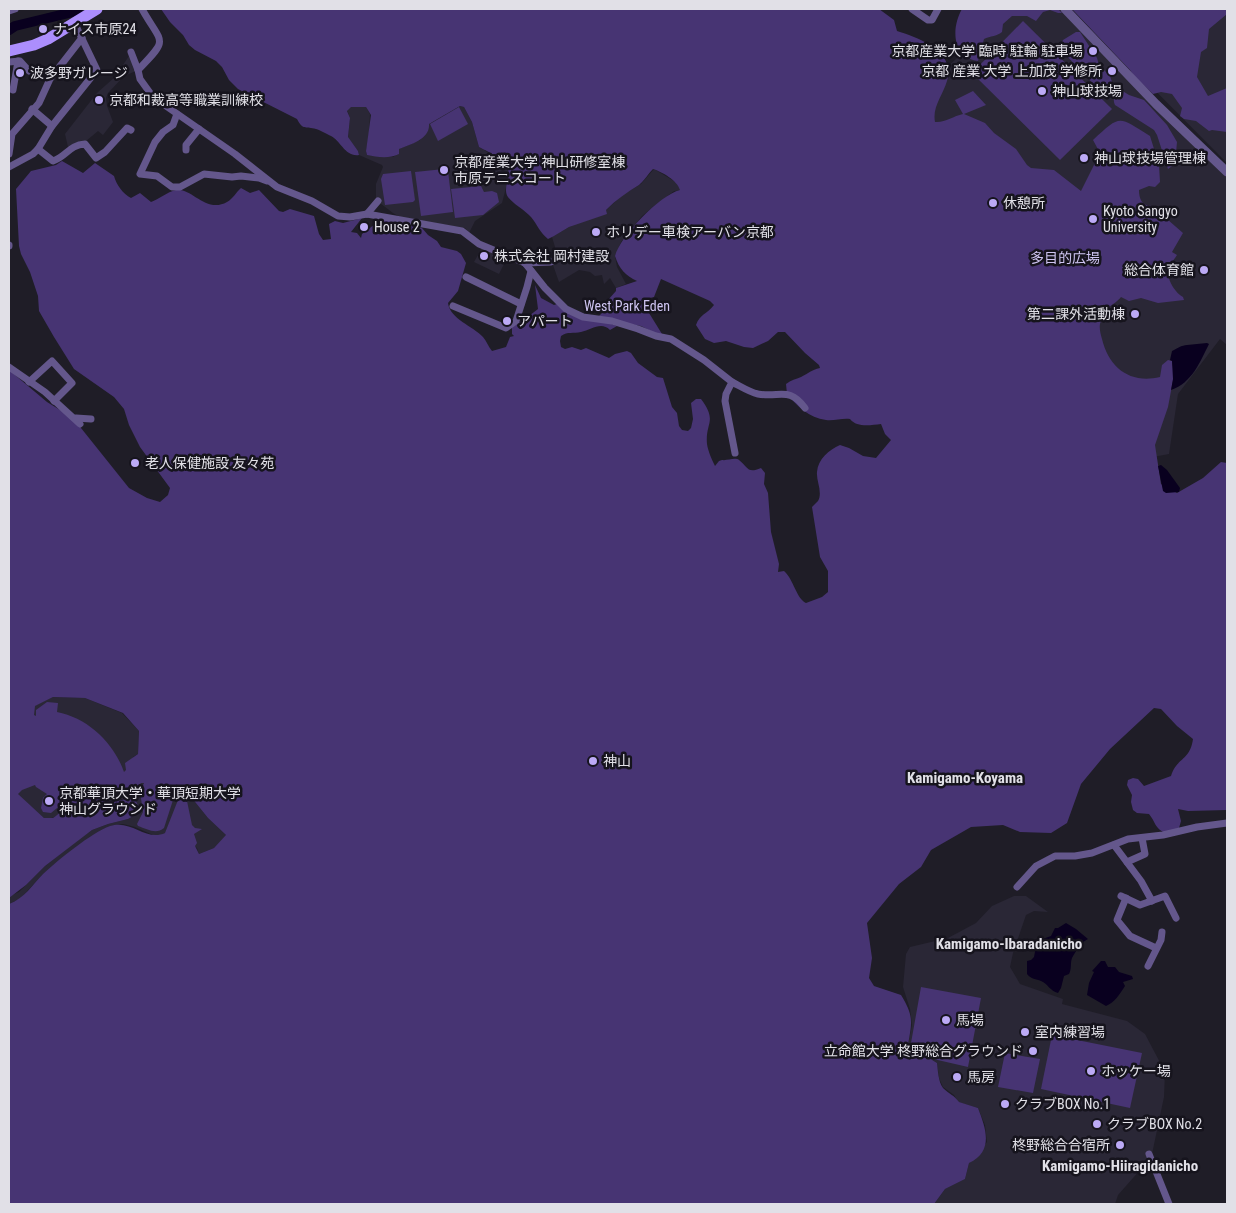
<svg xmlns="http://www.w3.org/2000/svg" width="1236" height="1213" font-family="'Roboto Condensed','Noto Sans JP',sans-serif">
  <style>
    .built { fill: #2a2736 }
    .green { fill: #473473; fill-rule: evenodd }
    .water { fill: #09001f }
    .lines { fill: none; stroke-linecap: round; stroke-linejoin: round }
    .river { stroke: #09001f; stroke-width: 10 }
    .minor { stroke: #64578c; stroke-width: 7 }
    .tertiary { stroke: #64578c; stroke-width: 9 }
    .primary { stroke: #ac8efd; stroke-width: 11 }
    .poi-dot { fill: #bcaaf6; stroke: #16141d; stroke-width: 2 }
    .labels { text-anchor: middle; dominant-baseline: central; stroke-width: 5; stroke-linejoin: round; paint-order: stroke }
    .poi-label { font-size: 14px; fill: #e1e0e7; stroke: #16141d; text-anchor: start }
    .park-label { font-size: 14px; fill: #cfc5f2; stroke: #16141d }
    .neighbourhood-label { font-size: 15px; font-weight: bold; fill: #e1e0e7; stroke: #16141d }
  </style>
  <rect width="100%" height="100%" fill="#1f1d27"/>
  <g class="built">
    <path d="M1011,9H1060L1151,104L1227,178V345L1220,339L1178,394L1169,454L1142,459L1024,418L923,89Z"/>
    <path d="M1227,9V163L1123,58Z"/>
    <path d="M129,56L136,71L124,76L108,93L106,98L107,106L113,122L103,135L98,131L86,141L77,142L68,147L65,134L97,93L115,77Z"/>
    <path d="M460,106L464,107L472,122L479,147L501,160L507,166L509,176L502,203L475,221L469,233L465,228L400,217L393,213L376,200V184L383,167L382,165L359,155L358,151L348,138L350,118L347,110L350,107H366L370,114L369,134L366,151L367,155L393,157L398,154L399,149L420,140L429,124Z"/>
    <path d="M654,169L674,181L679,185L681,190L674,191L654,206L642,216L621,242L615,256L617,267L626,284L616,288L610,278L604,284L602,275L595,276L590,272L579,270L559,282L553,265L555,247L552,237L569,227L606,210L624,194L641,184Z"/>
    <path d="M482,248L507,258L499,274L474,262Z"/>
    <path d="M53,697L85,698L122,713L139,731L138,754L133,757L137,781L146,784L174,797L177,793L187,792L208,818L226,835V837L214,848L199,854L197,848L193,845L165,833L159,836L153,835L135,827L123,824L110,826L89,838L66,855L43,874L20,899L9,904V898L12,895L19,892L45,866L81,838L92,830L108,824L128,819L138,806L136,801L131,799H122L110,802H70L57,816L49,819L44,818L17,794L34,706Z"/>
    <path d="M1014,896H1026L1048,912L1034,911L1026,915L1013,953L1010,967L1020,984L1063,999L1062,1004L1127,1021L1145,1034L1165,1072L1164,1097L1152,1154L1148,1157V1161L1118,1195L1115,1204H934L945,1189L965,1179L969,1163L987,1142L985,1125L978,1108L958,1102L954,1095L943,1087L939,1078L937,1063L929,1058L917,1057L908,1045L912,1025L910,1009L903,987L906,954L910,947L948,938L976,923L992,906Z"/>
  </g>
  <g class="green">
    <path d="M161,9H879L894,20L897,31C919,38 956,51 947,81C943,95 932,107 935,122C945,123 953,116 963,114L955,100L973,91L986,105L964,114L985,123L994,133L1016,149L1027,165L1031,168L1054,170L1081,191L1100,153L1093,140C1121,114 1118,116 1150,136L1159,165L1160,182L1155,187L1149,186L1139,190C1139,199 1142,206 1152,206L1183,233L1172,252L1177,255C1175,258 1172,262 1170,265C1164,276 1174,292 1183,297L1184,300L1158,303L1141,298L1129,301L1121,297C1117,302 1114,303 1109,307C1106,310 1101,320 1100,324C1099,329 1101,335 1102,339C1109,368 1130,384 1160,377L1162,365L1168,360L1172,361L1174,375L1168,407L1155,445L1161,484L1177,493L1203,478L1221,462L1227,463V810L1188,811L1178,809L1181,821L1179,828L1165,833C1155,829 1155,821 1149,814L1137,813L1133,810L1131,802L1132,795L1127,785L1128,780L1133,778L1138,779L1144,786L1171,776C1177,757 1190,761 1193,739L1177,726L1161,709L1154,708L1110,749L1081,784L1067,823L1051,833L1020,832L1003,825L971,827L931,850L921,867L899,884L867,923L872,958L869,978L874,986L901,995C914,1016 912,1022 908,1045L917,1057H928L921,1056L916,1054L911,1043L921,987L981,998L968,1067L929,1058L937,1063C938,1070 938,1081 943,1088C949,1094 954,1095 959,1102L978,1108C986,1129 994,1151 969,1163L965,1179L945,1189L934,1204H9V904C25,898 32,885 43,874C58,860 91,833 110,826C132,819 146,842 165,833L178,800L182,798L187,801L192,825L195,828L202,829L194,834L197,843L195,846L199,854L214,848L226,835L208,818L187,792L177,793L174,797L164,828C156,835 147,829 138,826L137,824L143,812L140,792L144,783H141L134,791L131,792L73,795L51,813L43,812L41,808L43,798L47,794L36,787L35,785L22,790L18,794L44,818H53C60,814 64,806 71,802C78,797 93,797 102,799C103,799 108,802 109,802C121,803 140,789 138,813L128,819L108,824L92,830L45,866L26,885L9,898V370L47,402L73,418L129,488L147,498L160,502L168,495L170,488L140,447L129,425L124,409L114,397L74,369L54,337L39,311L38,296L30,272L21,254L19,246L16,189L31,171L56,165L62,161L83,173L95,163L114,176C116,184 123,194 131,198L140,193L151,202C159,199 167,192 176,190C191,187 206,214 227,202C233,199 236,192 241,188L250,193L259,190L279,211L283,212L290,209L314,216L319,234L323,240L331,239L329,224L335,221L343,223L362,218L351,232L357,233L361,238L362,234L383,218L422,228L428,235L437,241L441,247L457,251L461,254L466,263L458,291L448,303C450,319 473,326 483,337C487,342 488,346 492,351L506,347L510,337L514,336L512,334V327L525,319L538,309L535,285L541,298L554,305L557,304L617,326L610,330C601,321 591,330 581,332C573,334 568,331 561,336L560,341L561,347L565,349L572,347L581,350L586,348L609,358L615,354L627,351L631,353L638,363L657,377L663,378L672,407L677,413L679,426L682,430L688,431L691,428L693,419L691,403L696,399H701C718,422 705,422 707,444C708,451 712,460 715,466L719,461L722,460C727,461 735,457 739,460C748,467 747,474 761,468L765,473L764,484L768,493L771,532L779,564L778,572L784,571C794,580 796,598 806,603L822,597L828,592V571L820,557L812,507C814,505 816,503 818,501C823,492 816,481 817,472C818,459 829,450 840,445L849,448L863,456L876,458L891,440L885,434L881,424C871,425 857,428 850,419C842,418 834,421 826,420C809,418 797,406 787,394L786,384C791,380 796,379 801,377C809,373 811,370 820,368L819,365L805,353L785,332H778L768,341L753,348L744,347L726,341L714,343L705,339L696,325C700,314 707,314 714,305L710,301L661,279L654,297L641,300L662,334H657L641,326L597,318L611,304L608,300L616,291V288L637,281C626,276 619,269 615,256C620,236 660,195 680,190C677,180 662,172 653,169C648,174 644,181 639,185C627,192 616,200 606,210L607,214L569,227L554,236L548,239C540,233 537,224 531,217C526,211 512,203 508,197C504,191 507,184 508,178C513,162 490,153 479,147L472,122L464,107L460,106L429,124C430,139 411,144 399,149V154C389,159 377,157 367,155L366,151L371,115L366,107H351L347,111L350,118L348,137L358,151L359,155C345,157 341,141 331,136C327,134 320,130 316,129C306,126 303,131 297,119L238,89L229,80L222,67L216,61L195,50L189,45L183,35L170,22ZM53,697L85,698L123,713L139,731L138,754L125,763L126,770L124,772C114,743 88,718 57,712L58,703L47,702L36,710V716L34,715L35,706Z"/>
    <path d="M962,9H1058L1062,13H1058L1050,10L1043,12L1036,21L1027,16H1012L1003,24L1002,32C998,36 990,36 984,39L978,61C952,58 951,28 962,9Z"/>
    <path d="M1072,9H1227V14L1209,29L1207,48L1201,52L1197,77L1208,96L1227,88V132L1212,130L1209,131L1196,121L1184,119L1180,116L1182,108L1172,94L1161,92L1153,94L1135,77L1130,70Z"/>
    <path d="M1023,21L1112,109L1060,160L972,73Z"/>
    <path d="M1076,32H1080L1097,58L1099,65L1110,76L1113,85L1110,94L1102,93L1063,52L1061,45L1063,40Z"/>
    <path d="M1121,90L1129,95L1144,100L1167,125L1177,142L1175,164L1168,169L1157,135L1154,130L1115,105C1112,99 1115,93 1121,90Z"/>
    <path d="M459,107L468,124L438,141L430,124Z"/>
    <path d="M444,169L448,171L453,212L421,216L415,172Z"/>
    <path d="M411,171L415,200L413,202L385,205L381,179L383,174Z"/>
    <path d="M481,186L484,192L492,191L497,193L499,202L483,215L455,218L451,189Z"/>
    <path d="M1052,1035L1142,1053L1130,1108L1041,1089Z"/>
    <path d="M1005,1053L1040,1059L1033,1093L998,1087Z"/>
  </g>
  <g class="water">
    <path d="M1207,343L1209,344C1200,362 1192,383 1171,390L1173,379L1172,361L1170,360L1172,351C1176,349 1182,345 1187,345C1194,344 1200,344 1207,343Z"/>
    <path d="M1161,465L1167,470L1180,488L1179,492L1166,493L1163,491L1158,466Z"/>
    <path d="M1066,923L1076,929L1088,939C1081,942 1076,951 1072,958C1070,963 1072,969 1069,974L1064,976L1061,988L1058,993C1050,991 1048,984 1041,981C1036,979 1031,979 1027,974V961L1031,960L1034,957L1037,941L1051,936L1055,928H1058Z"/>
    <path d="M1101,961H1105L1108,967H1115L1119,972L1132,976L1133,979L1123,982L1125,986C1120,994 1114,1003 1106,1006L1087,995L1089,983L1094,972L1092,971Z"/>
  </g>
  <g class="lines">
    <path class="river" d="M9,30L15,26L73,12L78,9"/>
    <g class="minor">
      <path d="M142,9C162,45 170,37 138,70L140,79L153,97L235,154L277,187L312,201L338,216L350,217L367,214L462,231L479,244L525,263L545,288L566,309L583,317L612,321L638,329L656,336L671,339L704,360L732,382L726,394L725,401L735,453"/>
      <path d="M912,9L928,20H932L938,9"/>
      <path d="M9,11L15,9"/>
      <path d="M131,52L138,70"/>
      <path d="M9,62L20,61L29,71"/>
      <path d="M13,90L18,61"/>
      <path d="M32,109L52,126"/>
      <path d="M177,114L173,125L163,132L155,142L140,174L157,176L172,187H180L204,174L232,177L241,176L259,178L267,181"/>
      <path d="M38,149L53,161C67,156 69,145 85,144L96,158L105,152L127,128L131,130"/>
      <path d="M186,150V145L199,129"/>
      <path d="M9,154L12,134L39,103L50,79L82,38"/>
      <path d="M9,167L33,154L38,149L52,126L97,70L74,22"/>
      <path d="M367,214L378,201"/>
      <path d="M9,245V246"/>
      <path d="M525,263L551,262"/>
      <path d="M466,277L521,304"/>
      <path d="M453,306L506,328L516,321L527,287L531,271"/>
      <path d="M9,367L45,392L80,424"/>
      <path d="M29,382L52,361L72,383L54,401"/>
      <path d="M732,382C740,386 749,392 758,394C780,398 789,386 805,408"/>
      <path d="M76,418L91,419"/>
      <path d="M1114,845L1141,881L1152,901"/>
      <path d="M1127,862L1145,854L1142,838"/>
      <path d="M1017,887L1036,866L1055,856H1075L1092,853L1128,839L1163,835L1197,827L1227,823"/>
      <path d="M1121,896L1140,905L1165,896L1176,918"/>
      <path d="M1126,898L1117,920L1130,936L1156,948"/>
      <path d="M1148,966L1161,940L1162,932"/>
      <path d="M1149,1154L1169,1204"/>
    </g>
    <path class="tertiary" d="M1065,9L1156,104L1227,172"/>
    <path class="primary" d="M9,51L34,45L48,39L97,9"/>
  </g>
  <g class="poi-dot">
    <circle cx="43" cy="29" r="5"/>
    <circle cx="1093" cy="51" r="5"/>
    <circle cx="1112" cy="71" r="5"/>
    <circle cx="20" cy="73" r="5"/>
    <circle cx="1042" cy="91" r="5"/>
    <circle cx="99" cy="100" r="5"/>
    <circle cx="1084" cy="158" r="5"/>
    <circle cx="444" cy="170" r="5"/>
    <circle cx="993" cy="203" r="5"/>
    <circle cx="1093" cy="219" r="5"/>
    <circle cx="364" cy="227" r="5"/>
    <circle cx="596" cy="232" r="5"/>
    <circle cx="484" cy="256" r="5"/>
    <circle cx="1204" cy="270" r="5"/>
    <circle cx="1135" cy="314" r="5"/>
    <circle cx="507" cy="321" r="5"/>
    <circle cx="135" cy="463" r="5"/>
    <circle cx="593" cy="761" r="5"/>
    <circle cx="49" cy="801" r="5"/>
    <circle cx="946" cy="1020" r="5"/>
    <circle cx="1025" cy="1032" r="5"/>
    <circle cx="1033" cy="1051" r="5"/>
    <circle cx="1091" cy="1071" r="5"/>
    <circle cx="957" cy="1077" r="5"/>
    <circle cx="1005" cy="1104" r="5"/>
    <circle cx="1097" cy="1124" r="5"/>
    <circle cx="1120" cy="1145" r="5"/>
  </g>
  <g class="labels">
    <g class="poi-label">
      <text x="53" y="29">ナイス市原24</text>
      <text x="1083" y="51" text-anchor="end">京都産業大学 臨時 駐輪 駐車場</text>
      <text x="1102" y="71" text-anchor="end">京都 産業 大学 上加茂 学修所</text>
      <text x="30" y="73">波多野ガレージ</text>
      <text x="1052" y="91">神山球技場</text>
      <text x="109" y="100">京都和裁高等職業訓練校</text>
      <text x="1094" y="158">神山球技場管理棟</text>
      <text x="454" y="162">京都産業大学 神山研修室棟<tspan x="454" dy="16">市原テニスコート</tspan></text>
      <text x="1003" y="203">休憩所</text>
      <text x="1103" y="211">Kyoto Sangyo<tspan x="1103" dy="16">University</tspan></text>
      <text x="374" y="227">House 2</text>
      <text x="606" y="232">ホリデー車検アーバン京都</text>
      <text x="494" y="256">株式会社 岡村建設</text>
      <text x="1194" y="270" text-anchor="end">総合体育館</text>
      <text x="1125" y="314" text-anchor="end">第二課外活動棟</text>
      <text x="517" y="321">アパート</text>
      <text x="145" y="463">老人保健施設 友々苑</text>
      <text x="603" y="761">神山</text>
      <text x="59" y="793">京都華頂大学・華頂短期大学<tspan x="59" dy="16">神山グラウンド</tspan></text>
      <text x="956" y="1020">馬場</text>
      <text x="1035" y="1032">室内練習場</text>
      <text x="1023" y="1051" text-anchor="end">立命館大学 柊野総合グラウンド</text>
      <text x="1101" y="1071">ホッケー場</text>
      <text x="967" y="1077">馬房</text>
      <text x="1015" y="1104">クラブBOX No.1</text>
      <text x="1107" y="1124">クラブBOX No.2</text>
      <text x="1110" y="1145" text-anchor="end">柊野総合合宿所</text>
    </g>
    <g class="park-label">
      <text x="1065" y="258">多目的広場</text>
      <text x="627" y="306">West Park Eden</text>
    </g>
    <g class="neighbourhood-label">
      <text x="965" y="778">Kamigamo-Koyama</text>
      <text x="1009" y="944">Kamigamo-Ibaradanicho</text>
      <text x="1120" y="1166">Kamigamo-Hiiragidanicho</text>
    </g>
  </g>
  <rect width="1236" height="1213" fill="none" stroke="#e1e0e7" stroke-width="20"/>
</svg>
